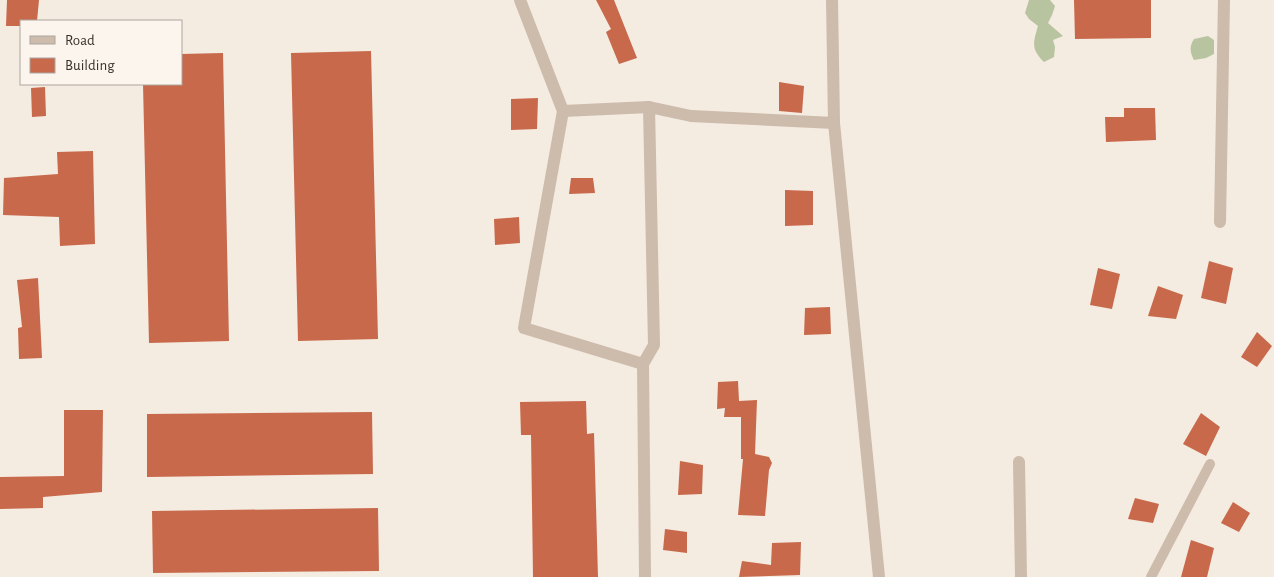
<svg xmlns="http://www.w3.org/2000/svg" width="1274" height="577" font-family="'Alegreya Sans',sans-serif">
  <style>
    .green { fill: #b8c4a0 }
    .building { fill: #c8694b }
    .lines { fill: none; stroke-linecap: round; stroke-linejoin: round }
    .lane { stroke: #cdbbac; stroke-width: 10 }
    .street { stroke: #cdbbac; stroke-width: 12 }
  </style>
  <rect width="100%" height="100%" fill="#f4ebe1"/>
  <g class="green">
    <path d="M1029,0H1050L1055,6L1052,15L1048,23L1063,36L1053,40L1055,47L1054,57L1044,62C1031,49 1033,43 1038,26L1029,19L1025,13Z"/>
    <path d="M1208,36L1214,40V54L1206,58L1194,60C1190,52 1189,47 1194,39Z"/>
  </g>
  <g class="building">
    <path d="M7,0H39L37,21H21V26H6Z"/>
    <path d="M596,0H614L637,58L619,64L606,32L611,29Z"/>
    <path d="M1074,0H1151V38L1075,39Z"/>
    <path d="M371,51L378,339L298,341L291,53Z"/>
    <path d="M223,53L229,341L149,343L143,84H181V54Z"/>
    <path d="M779,82L804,86L802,113L779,111Z"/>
    <path d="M45,87L46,116L32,117L31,88Z"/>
    <path d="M538,98L537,129L511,130V99Z"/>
    <path d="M1124,108H1155L1156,140L1106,142L1105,117H1124Z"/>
    <path d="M93,151L95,244L60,246L59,217L3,215L4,178L58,174L57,152Z"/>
    <path d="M571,178H593L595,193L569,194Z"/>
    <path d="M785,190L813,191V225L785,226Z"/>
    <path d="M519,217L520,243L495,245L494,219Z"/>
    <path d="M1209,261L1233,268L1226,304L1201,298Z"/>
    <path d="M1098,268L1120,274L1112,309L1090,305Z"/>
    <path d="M38,278L42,358L19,359L18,328L22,327L17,280Z"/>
    <path d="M1158,286L1183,295L1176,319L1148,316Z"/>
    <path d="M830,307L831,334L804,335L805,308Z"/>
    <path d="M1257,332L1272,346L1257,367L1241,357Z"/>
    <path d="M738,381L739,401L757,400L755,454L769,457L772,463L769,470L765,516L738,515L743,459H741V417H724L725,408L717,409L718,382Z"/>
    <path d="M586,401L587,434L594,433L598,577H533L531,435H521L520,402Z"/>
    <path d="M64,410H103L102,492L43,497V508L0,509V477L64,476Z"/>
    <path d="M372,412L373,474L147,477V414Z"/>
    <path d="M1201,413L1220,427L1206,456L1183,444Z"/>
    <path d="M680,461L703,465L702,494L678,495Z"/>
    <path d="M1135,498L1159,504L1153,523L1128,519Z"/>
    <path d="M1233,502L1250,513L1239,532L1221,523Z"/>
    <path d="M378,508L379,571L153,573L152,511Z"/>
    <path d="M665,529L687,532V553L663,550Z"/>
    <path d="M1191,540L1214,548L1207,577H1181Z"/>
    <path d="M801,542L800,575L739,577L742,561L771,565L772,543Z"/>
  </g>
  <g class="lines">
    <path class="lane" d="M1151,577L1210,464"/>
    <g class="street">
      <path d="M520,0L563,111L524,328L643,364"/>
      <path d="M832,0L834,123L879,577"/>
      <path d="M563,111L649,107L691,116L834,123"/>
      <path d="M1220,222L1224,0"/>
      <path d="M1019,462L1021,577"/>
      <path d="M645,577L643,364L654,345L649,107"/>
    </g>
  </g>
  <rect x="20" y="20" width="162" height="65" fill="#fbf5ee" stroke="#aea6a0"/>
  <rect x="30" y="36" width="25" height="8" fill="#cdbbac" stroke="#aea6a0"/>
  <text x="65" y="45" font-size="15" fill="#3b302b">Road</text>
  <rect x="30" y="58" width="25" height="15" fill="#c8694b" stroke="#aea6a0"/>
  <text x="65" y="70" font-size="15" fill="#3b302b">Building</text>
</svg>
